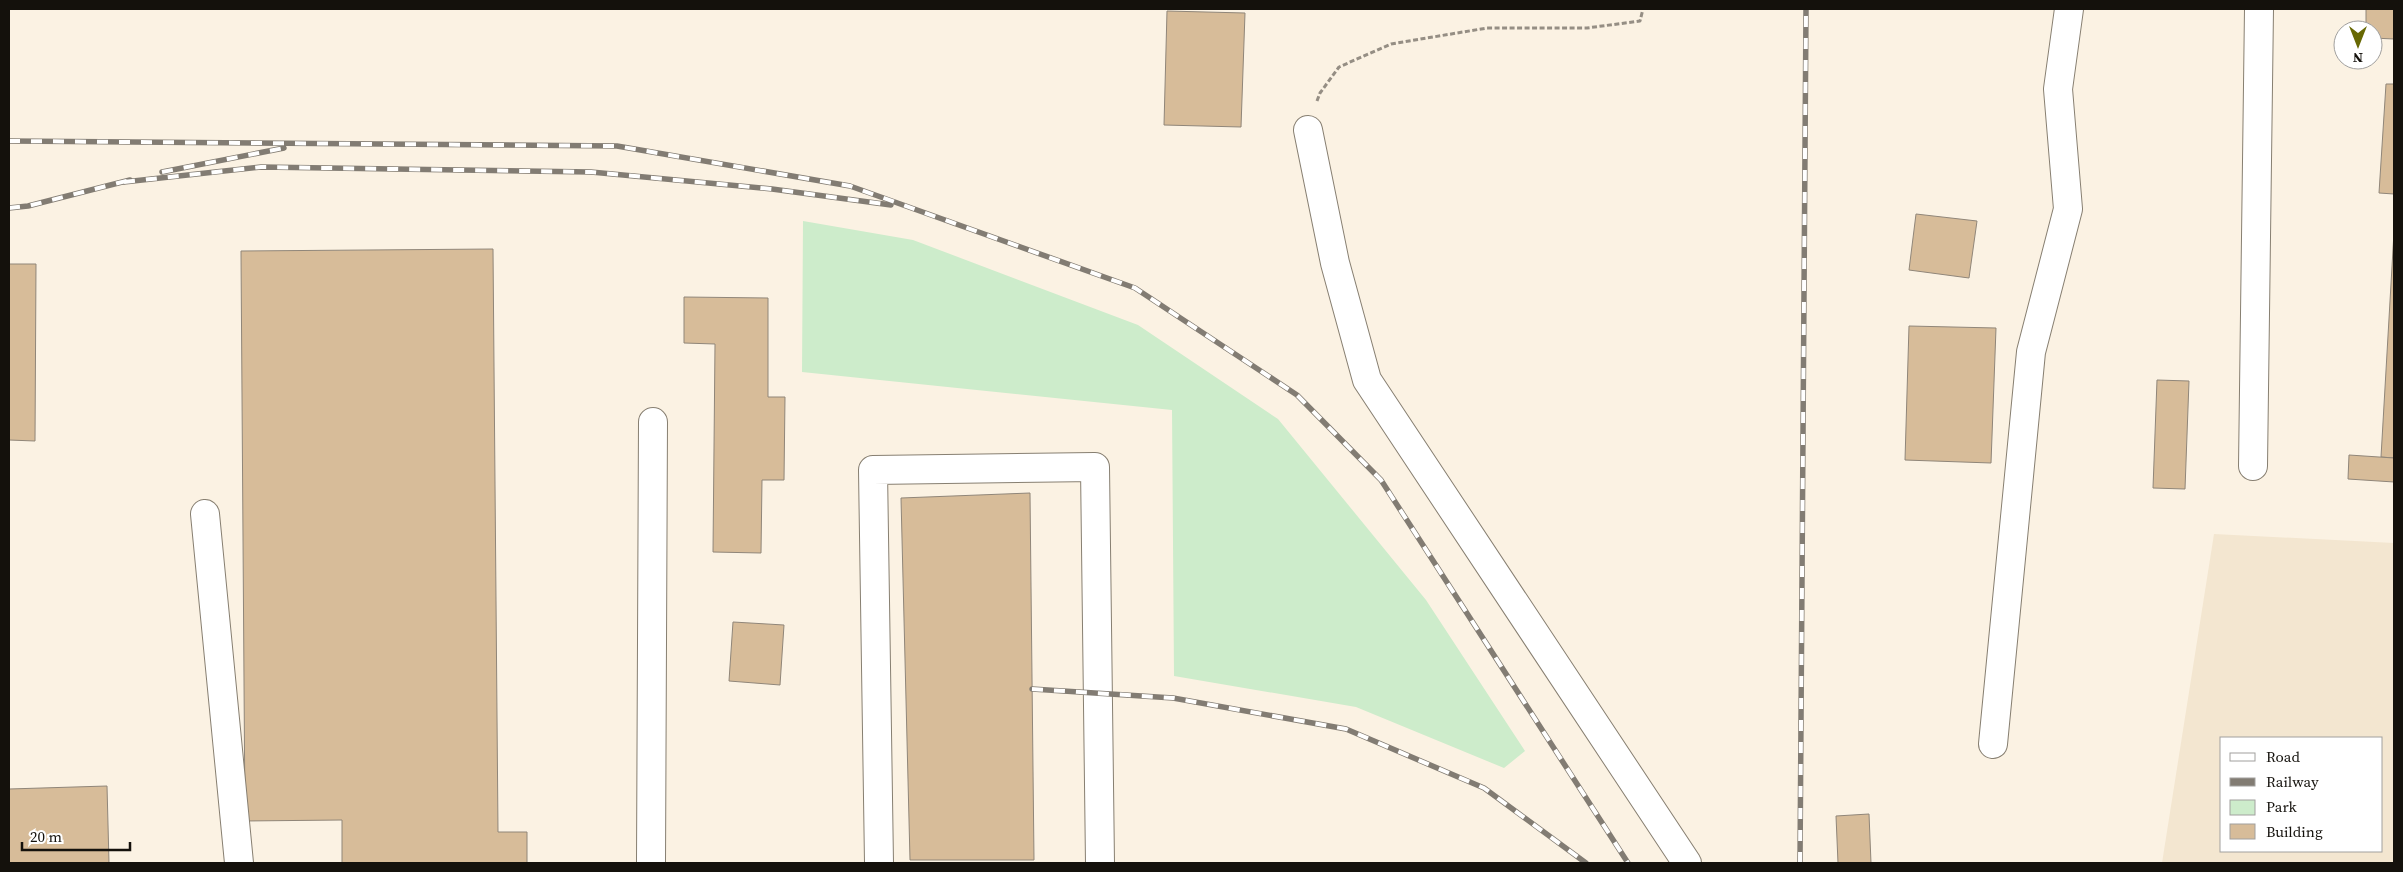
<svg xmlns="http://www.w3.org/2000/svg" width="2403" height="872" font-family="'Source Serif 4',serif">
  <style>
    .built { fill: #f3e6d0; fill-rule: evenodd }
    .green { fill: #cdeccb }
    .building { fill: #d7bc99; stroke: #908679 }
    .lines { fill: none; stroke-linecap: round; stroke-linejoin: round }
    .minor-casing { stroke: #877f71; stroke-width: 30 }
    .path { stroke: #958e84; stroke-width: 3; stroke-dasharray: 5 2.5; stroke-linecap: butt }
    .minor { stroke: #fff; stroke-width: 28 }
    .rail-casing { stroke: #827c73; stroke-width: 5.5 }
    .rail { stroke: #fff; stroke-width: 4; stroke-dasharray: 11; stroke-linecap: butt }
  </style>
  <rect width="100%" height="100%" fill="#fbf2e3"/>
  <path class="built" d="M2214,534L2394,543V863H2162ZM2222,738H2382V851H2222Z"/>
  <path class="green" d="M803,221L913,240L1138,325L1278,419L1426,600L1525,751L1504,768L1356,707L1174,676L1172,410L802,372Z"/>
  <g class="building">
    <path d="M2366,9H2394V39L2373,38V30H2366Z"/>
    <path d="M1167,11L1245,13L1241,127L1164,125Z"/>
    <path d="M2386,84H2394V194L2379,193Z"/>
    <path d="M1916,214L1977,221L1969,278L1909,270Z"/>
    <path d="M2394,232V458L2381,457Z"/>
    <path d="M493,249L498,832H527V863H342V820L245,821L241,251Z"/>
    <path d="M9,264H36L35,441L9,440Z"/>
    <path d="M684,297L768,298V397H785L784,480H762L761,553L713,552L715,344L684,343Z"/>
    <path d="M1909,326L1996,328L1991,463L1905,460Z"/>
    <path d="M2157,380L2189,381L2185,489L2153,488Z"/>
    <path d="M2349,455L2394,458V482L2348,479Z"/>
    <path d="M1030,493L1034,860H910L901,498Z"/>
    <path d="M733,622L784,625L780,685L729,681Z"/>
    <path d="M107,786L109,863H9V789Z"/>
    <path d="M1869,814L1871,863H1838L1836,816Z"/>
  </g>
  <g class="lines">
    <g class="minor-casing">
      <g id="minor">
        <path d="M1308,130L1335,263L1367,380L1687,863"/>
        <path d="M2253,466L2259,9"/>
        <path d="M205,514L239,863"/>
        <path d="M1993,744L2031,352L2068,209L2058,89L2069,9"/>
        <path d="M651,863L653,422"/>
        <path d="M879,863L873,470L1095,467L1100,863"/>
      </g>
    </g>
    <path class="path" d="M1317,101L1320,93L1339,67L1391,44L1487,28H1587L1640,21L1643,9"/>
    <use href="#minor" class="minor"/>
    <g class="rail-casing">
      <g id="rail">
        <path d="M9,141L617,146L850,186L1135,288L1297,395L1381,480L1628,863"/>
        <path d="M162,172L284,148"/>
        <path d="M124,182L261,167L591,172L772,189L891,205"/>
        <path d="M9,208L28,206L130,180"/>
        <path d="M1032,689L1173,698L1346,729L1484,788L1586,863"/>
        <path d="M1800,863L1806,9"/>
      </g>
    </g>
    <use href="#rail" class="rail"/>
  </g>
  <rect width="2403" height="872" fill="none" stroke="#14110c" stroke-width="20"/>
  <rect x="2220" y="737" width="162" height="115" fill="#ffffff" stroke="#a1a09e"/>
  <rect x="2230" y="753" width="25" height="8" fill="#ffffff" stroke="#a1a09e"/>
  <text x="2266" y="762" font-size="15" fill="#14110c">Road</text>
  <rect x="2230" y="778" width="25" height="8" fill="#827c73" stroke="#a1a09e"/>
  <text x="2266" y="787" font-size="15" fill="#14110c">Railway</text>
  <rect x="2230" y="800" width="25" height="15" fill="#cdeccb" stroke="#a1a09e"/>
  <text x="2266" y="812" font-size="15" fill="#14110c">Park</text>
  <rect x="2230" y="824" width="25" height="15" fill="#d7bc99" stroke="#a1a09e"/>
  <text x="2266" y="837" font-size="15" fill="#14110c">Building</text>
  <g transform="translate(2358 45) rotate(180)"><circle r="24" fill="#ffffff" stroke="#a1a09e"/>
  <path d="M0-4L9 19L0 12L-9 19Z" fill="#676803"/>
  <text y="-8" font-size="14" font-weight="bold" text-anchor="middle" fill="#14110c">N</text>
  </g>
  <path d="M22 842v8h108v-8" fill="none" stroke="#14110c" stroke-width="2.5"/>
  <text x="30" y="842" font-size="15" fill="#14110c" stroke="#ffffff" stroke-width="4" paint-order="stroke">20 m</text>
</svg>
